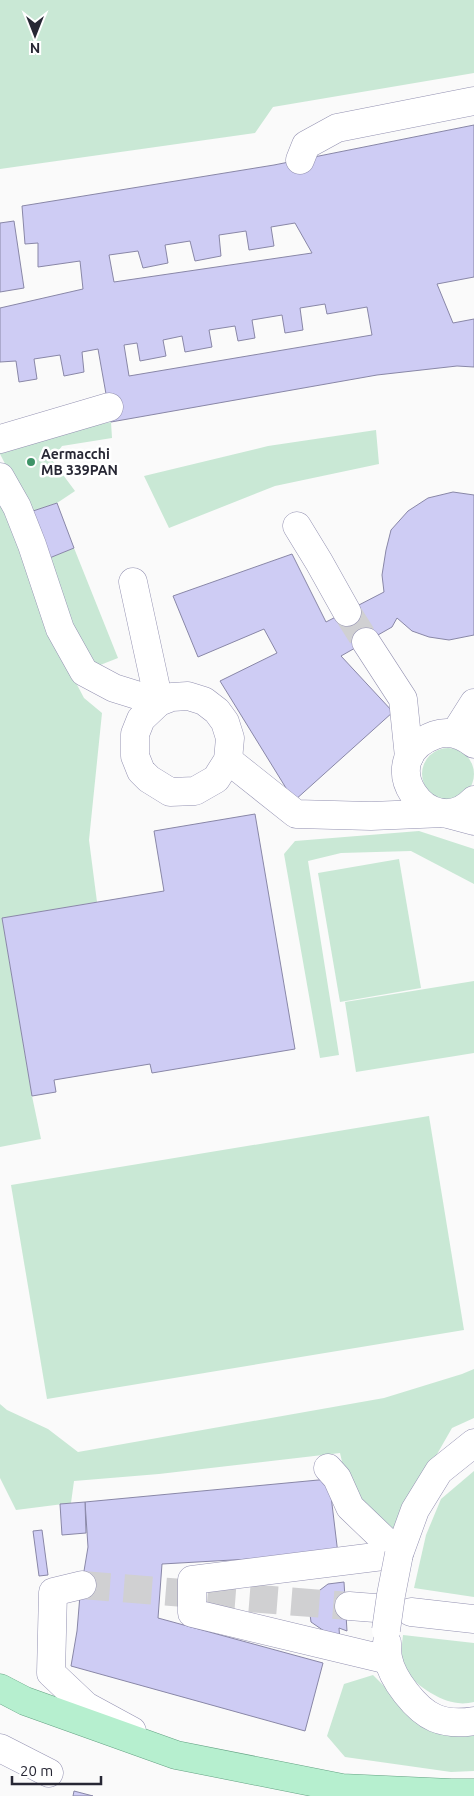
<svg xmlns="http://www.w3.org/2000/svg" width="474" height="1796" font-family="Ubuntu,sans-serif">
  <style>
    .green { fill: #c9e8d5 }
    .building { fill: #ceccf4; stroke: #8987a7; fill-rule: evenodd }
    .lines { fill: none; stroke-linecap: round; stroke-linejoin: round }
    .minor-tunnel { stroke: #d0d0d2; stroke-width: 28; stroke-dasharray: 28 14; stroke-linecap: butt }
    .minor-casing { stroke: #9391b1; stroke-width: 29 }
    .major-casing { stroke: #65a284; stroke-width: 29 }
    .minor { stroke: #fff; stroke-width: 28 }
    .major { stroke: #b6efcf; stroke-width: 28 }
    .minor-bridge-casing { stroke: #9391b1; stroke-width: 29; stroke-linecap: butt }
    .minor-bridge { stroke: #fff; stroke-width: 28 }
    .poi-dot { fill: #3e9367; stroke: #fff; stroke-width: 2 }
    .labels { text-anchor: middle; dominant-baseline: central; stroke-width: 5; stroke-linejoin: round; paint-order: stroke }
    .poi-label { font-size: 14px; font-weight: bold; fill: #272734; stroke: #fff; text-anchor: start }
  </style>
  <rect width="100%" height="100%" fill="#fafafa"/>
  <g class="green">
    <path d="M0,0H474V73L273,107L255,133L0,169Z"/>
    <path d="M111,422L112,438L62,446L52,460L75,491L57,503L30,512L0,454V445Z"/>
    <path d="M376,430L379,464L275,486L169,528L144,476L268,446Z"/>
    <path d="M0,491L64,660L84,698L102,713L89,840L97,902L2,918L32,1096L41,1139L0,1147Z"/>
    <path d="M74,548L118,658L90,669L47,559Z"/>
    <circle cx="448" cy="774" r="26"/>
    <path d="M419,831L474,849V884L411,851L341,853L308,861L339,1055L320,1058L284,854L295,841Z"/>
    <path d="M399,859L421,988L340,1002L318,873Z"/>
    <path d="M474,981V1053L356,1072L345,1002Z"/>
    <path d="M429,1116L464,1330L47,1399L11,1185Z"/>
    <path d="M474,1369V1418L452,1428L389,1538L348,1488L340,1453L159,1474L74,1481L71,1503L16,1510L0,1478V1404L7,1410L48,1429L78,1452L384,1398L462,1374Z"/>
    <path d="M474,1471V1597L414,1588L426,1535L441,1499Z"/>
    <path d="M403,1635L474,1643V1702C469,1703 463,1704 458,1703C441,1702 410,1683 404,1666C400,1656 402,1645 403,1635Z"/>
    <path d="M373,1675L401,1703L474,1734V1771L451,1772L345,1757L327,1736L344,1684Z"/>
  </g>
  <g class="building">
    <path d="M474,125V277L437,284L453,323L474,319V367L457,366L377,375L111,422L98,349L82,352L84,372L64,376L60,355L34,359L37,379L19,382L16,361L0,362V308L83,289L80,261L38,267V243L25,244L22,206L274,165ZM295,223L312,253L114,282L109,255L138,251L143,268L168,263L165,245L190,241L195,261L221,256L219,235L246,231L249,250L274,246L271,227ZM325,304L327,314L367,307L372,335L129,376L124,345L137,343L140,361L166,356L163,340L182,336L185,352L212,347L209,330L235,326L238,341L255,338L252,320L282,315L285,333L303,330L300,308Z"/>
    <path d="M14,221L24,288L0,292V223Z"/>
    <path d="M453,492L474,495V635L449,640L429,637L412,631L397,618L392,627L341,656L393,712L294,801L220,681L277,653L264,629L198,657L173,596L292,554L326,622L384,592L382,575L386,550L391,530L408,511L428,498Z"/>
    <path d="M57,503L74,548L47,559L30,512Z"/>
    <path d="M255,814L295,1049L152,1073L150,1064L54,1080L56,1092L32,1096L2,918L164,891L154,831Z"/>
    <path d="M329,1479L338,1554L162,1564L158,1618L323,1663L305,1731L71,1666L77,1631L80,1595L88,1547L85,1502Z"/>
    <path d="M85,1502L86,1533L62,1535L60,1504Z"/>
    <path d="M42,1530L48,1575L39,1576L33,1531Z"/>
    <path d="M344,1582L347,1631L339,1628L340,1642L311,1622L308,1599L328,1584Z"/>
    <path d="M74,1791L93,1796H73Z"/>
  </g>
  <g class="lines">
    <g class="minor-tunnel">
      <path d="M347,612L366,642"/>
      <path d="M82,1585L349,1606"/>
    </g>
    <g class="minor-casing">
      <g id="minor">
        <path d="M300,160L306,145L337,128L474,101"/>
        <path d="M0,439L109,407"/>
        <path d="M0,477L17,507L32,545L60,629L84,672L114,688L159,702L172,697L188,696L204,701L217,711L225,722L230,738L228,760L216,779L195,791L170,792L149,779L141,771L135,756V734L141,719L159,702"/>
        <path d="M297,526L319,562L347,612"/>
        <path d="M133,582L159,702"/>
        <path d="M366,642L403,699L409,757"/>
        <path d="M455,733L474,703"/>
        <path d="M474,744C463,735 449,730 435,735C369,759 430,846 474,800"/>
        <path d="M228,760L296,814L371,816L444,813L474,821"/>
        <path d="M328,1468L337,1478L350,1507L399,1554"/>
        <path d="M399,1554L415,1510L439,1471L474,1443"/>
        <path d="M82,1585L53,1592L51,1673L86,1706L132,1731"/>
        <path d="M349,1606L375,1608"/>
        <path d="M411,1612L474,1619"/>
        <path d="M387,1643C387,1648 387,1653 388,1658C392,1679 416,1710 435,1718C447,1723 462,1723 474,1721"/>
        <path d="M388,1660L192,1613V1580L399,1554"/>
        <path d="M0,1748L49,1773"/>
      </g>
    </g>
    <g class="major-casing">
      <path id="major" d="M0,1688L25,1701L176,1755L342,1788L451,1793H474"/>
    </g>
    <use href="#minor" class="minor"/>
    <use href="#major" class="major"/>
    <g class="minor-bridge-casing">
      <path id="minor-bridge" d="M386,1630L391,1595L399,1554"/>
    </g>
    <use href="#minor-bridge" class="minor-bridge"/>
  </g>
  <circle class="poi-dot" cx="31" cy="462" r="5"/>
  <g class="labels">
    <g class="poi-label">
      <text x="41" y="454">Aermacchi<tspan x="41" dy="16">MB 339PAN</tspan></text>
    </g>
  </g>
  <g transform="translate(35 35) rotate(180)" stroke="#ffffff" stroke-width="4" paint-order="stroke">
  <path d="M0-4L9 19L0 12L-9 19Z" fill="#272734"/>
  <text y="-8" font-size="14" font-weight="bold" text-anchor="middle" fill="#272734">N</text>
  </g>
  <path d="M12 1776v8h89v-8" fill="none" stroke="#272734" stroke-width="2.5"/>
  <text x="20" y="1776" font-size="15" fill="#272734" stroke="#ffffff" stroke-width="4" paint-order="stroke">20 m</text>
</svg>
